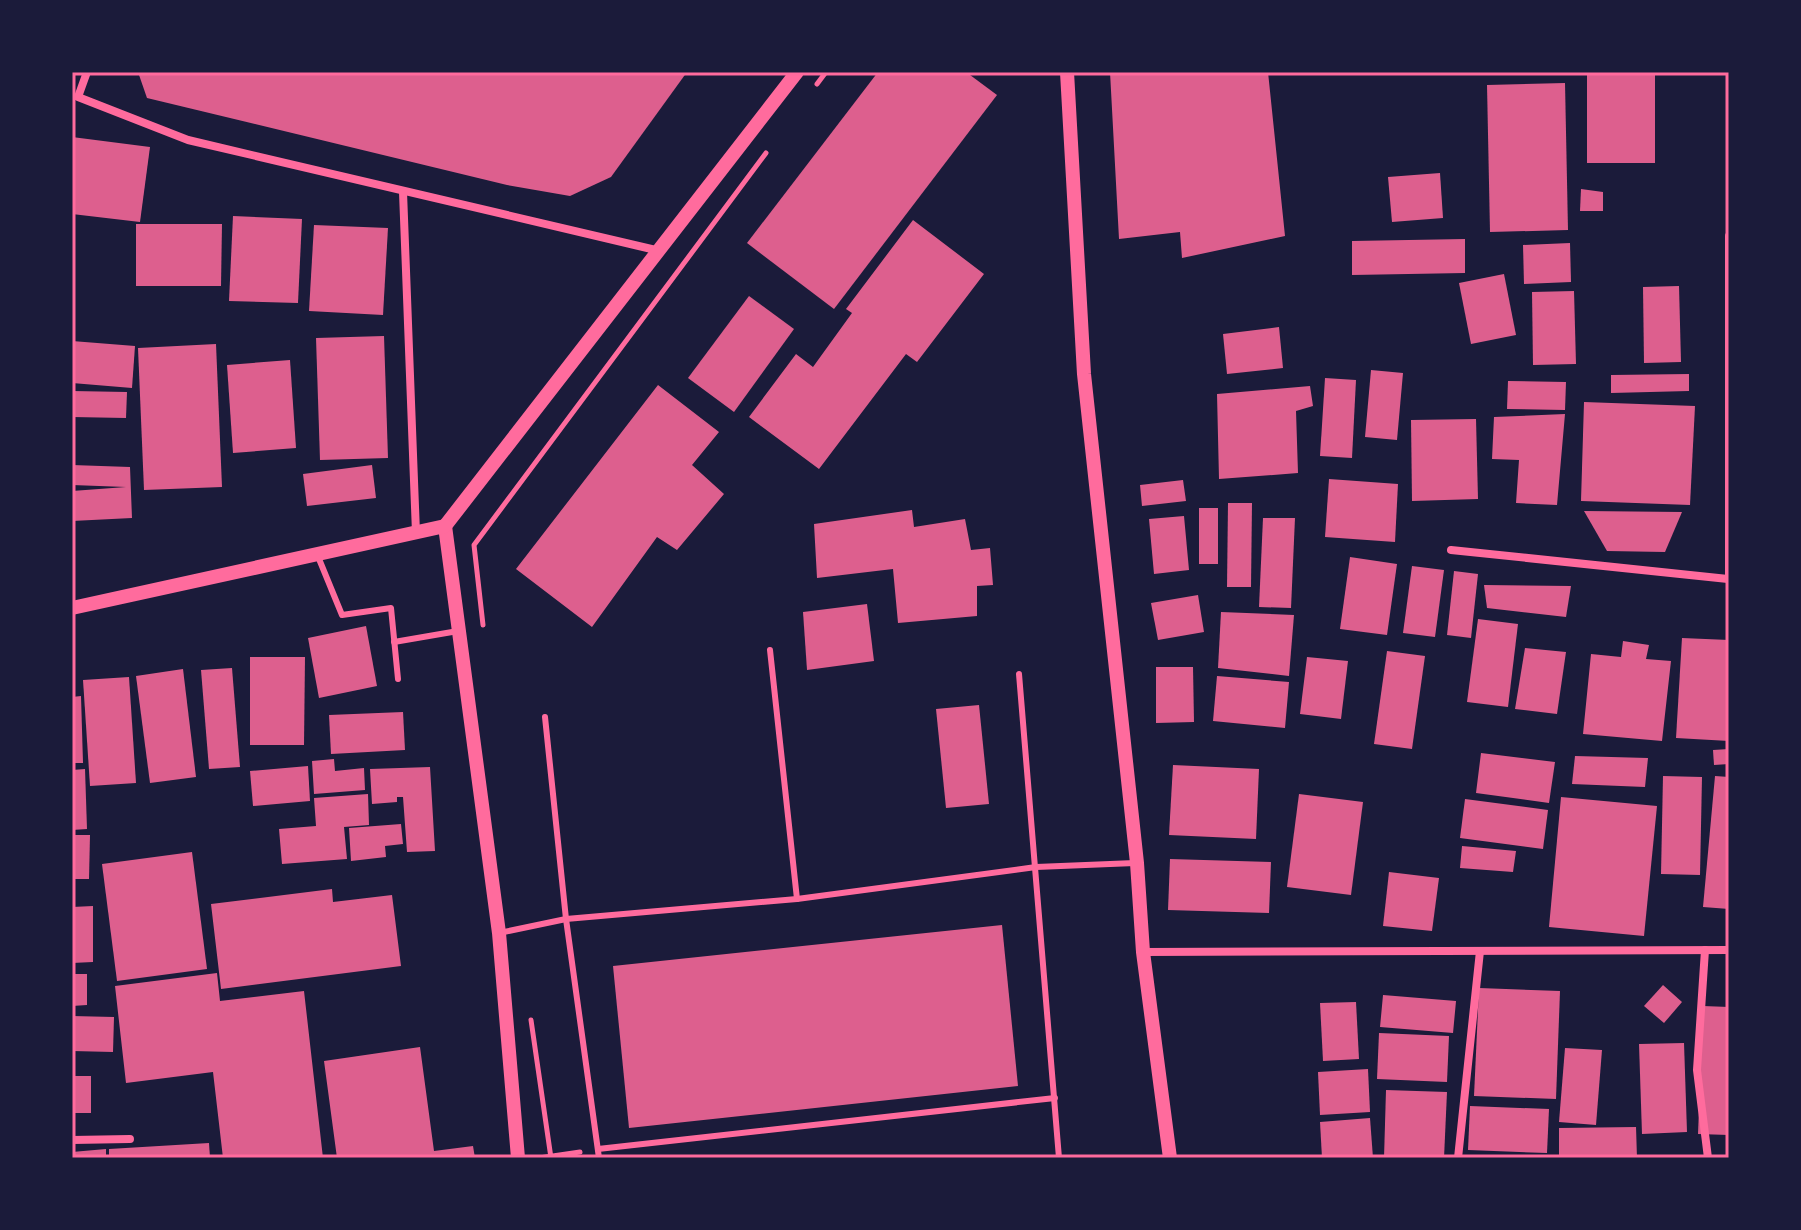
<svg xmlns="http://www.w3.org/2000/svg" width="1801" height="1230" font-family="'Asap Condensed',sans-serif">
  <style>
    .building { fill: #dd5f8e }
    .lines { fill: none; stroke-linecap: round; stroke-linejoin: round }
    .path { stroke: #ff6b9d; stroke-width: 5 }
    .service { stroke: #ff6b9d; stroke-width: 6 }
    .minor { stroke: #ff6b9d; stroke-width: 8 }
    .tertiary { stroke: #ff6b9d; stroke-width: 14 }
    .neatline { fill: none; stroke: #ff6b9d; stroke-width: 3 }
  </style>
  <rect width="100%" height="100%" fill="#1b1b3a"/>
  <g class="building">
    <path d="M138,72H687L611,177L570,196L507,185L147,98Z"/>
    <path d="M878,72H966L997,95L834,309L747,243Z"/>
    <path d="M1110,72H1268L1285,236L1182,258L1180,232L1119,239Z"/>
    <rect x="1587" y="72" width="68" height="91"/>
    <path d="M1565,83L1568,230L1490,232L1487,85Z"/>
    <path d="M72,137L150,147L140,222L72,214Z"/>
    <path d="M1440,173L1443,218L1392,222L1388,177Z"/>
    <path d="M1581,189L1603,192V211H1580Z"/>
    <path d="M233,216L302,219L298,303L229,301Z"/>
    <path d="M913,220L984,274L917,362L906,354L819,469L749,417L796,354L813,367L852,313L846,309Z"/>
    <path d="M136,224H222L221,286H136Z"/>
    <path d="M314,225L388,228L383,315L309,311Z"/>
    <path d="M1465,239V273L1352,275V241Z"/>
    <path d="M1570,243L1571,282L1524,284L1523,245Z"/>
    <path d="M1504,274L1516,335L1471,344L1459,283Z"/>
    <path d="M1679,286L1681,362L1644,363L1643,287Z"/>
    <path d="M1574,291L1576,364L1533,365L1532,292Z"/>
    <path d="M749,296L794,329L734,412L688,378Z"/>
    <path d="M1279,327L1283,368L1227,374L1223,334Z"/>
    <path d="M384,336L388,458L320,460L316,338Z"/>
    <path d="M72,341L135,346L132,388L72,383Z"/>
    <path d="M216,344L222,487L144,490L138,348Z"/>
    <path d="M290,360L296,448L233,453L227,365Z"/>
    <path d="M1371,370L1403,373L1397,440L1365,437Z"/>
    <path d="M1689,374V391L1611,393V375Z"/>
    <path d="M1325,378L1356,380L1352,458L1320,456Z"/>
    <path d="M1508,381L1566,382L1565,410L1507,409Z"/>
    <path d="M658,385L719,432L692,465L724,494L677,550L657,537L592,627L516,569Z"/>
    <path d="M1310,386L1313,406L1296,411L1298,473L1219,479L1217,394Z"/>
    <path d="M72,391L127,392L126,418L72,417Z"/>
    <path d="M1584,402L1695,406L1690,505L1581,501Z"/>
    <path d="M1565,414L1557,505L1516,503L1519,460L1492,459L1494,417Z"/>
    <path d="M1476,419L1478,499L1412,501L1411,420Z"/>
    <path d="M72,465L130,467L132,518L72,521V491L126,487L72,485Z"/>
    <path d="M372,465L376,498L307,506L303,474Z"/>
    <path d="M1329,479L1398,484L1395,542L1325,537Z"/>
    <path d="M1183,480L1186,501L1142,506L1140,485Z"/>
    <path d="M1228,503H1252L1251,587H1227Z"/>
    <rect x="1199" y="508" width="19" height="56"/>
    <path d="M912,510L914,527L965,519L971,550L990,548L993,585L977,586V616L898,623L893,569L817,578L814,524Z"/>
    <path d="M1584,511L1682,512L1665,552L1607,551Z"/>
    <path d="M1184,516L1189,570L1154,574L1149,519Z"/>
    <path d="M1263,518H1295L1291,608L1259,607Z"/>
    <path d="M1350,557L1397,564L1387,635L1340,629Z"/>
    <path d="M1412,566L1444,570L1435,637L1403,633Z"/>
    <path d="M1454,571L1478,574L1471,638L1447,635Z"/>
    <path d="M1484,585L1571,586L1566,617L1487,608Z"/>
    <path d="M1198,595L1204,632L1158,640L1151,603Z"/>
    <path d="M867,604L874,661L807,670L803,612Z"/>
    <path d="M1221,612L1294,615L1289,676L1218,668Z"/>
    <path d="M1478,619L1518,624L1508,707L1467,702Z"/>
    <path d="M366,626L377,686L319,698L308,638Z"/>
    <path d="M1682,638L1729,640V741L1676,738Z"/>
    <path d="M1623,641L1649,645L1646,659L1671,661L1662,741L1583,734L1591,654L1621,657Z"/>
    <path d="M1525,648L1566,652L1557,714L1515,709Z"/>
    <path d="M1387,651L1425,656L1412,749L1374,744Z"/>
    <path d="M250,657H305L304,745H250Z"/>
    <path d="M1307,657L1348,661L1341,719L1300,714Z"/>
    <path d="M1156,667H1193L1194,722L1156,723Z"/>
    <path d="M232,668L240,767L209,769L201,670Z"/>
    <path d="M183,669L196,777L150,783L136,676Z"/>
    <path d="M1217,676L1289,682L1285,728L1213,721Z"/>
    <path d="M129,677L136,783L90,786L83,680Z"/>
    <path d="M81,696L83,763H72V697Z"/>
    <path d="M979,705L989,804L946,808L936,709Z"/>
    <path d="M403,712L405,750L331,754L329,715Z"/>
    <path d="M1729,749V764L1714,765L1713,750Z"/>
    <path d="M1481,753L1555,762L1549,803L1476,793Z"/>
    <path d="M1575,756L1648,758L1645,787L1572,784Z"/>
    <path d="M334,759L335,771L364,768L365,790L314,794L312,761Z"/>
    <path d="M1173,765L1259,769L1256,839L1169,835Z"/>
    <path d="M308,766L310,801L253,806L250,771Z"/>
    <path d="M430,767L435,851L407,852L403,797H397V802L372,804L370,769Z"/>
    <path d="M85,769L87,829L72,830V770Z"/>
    <path d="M1663,776L1702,777L1700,875L1661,874Z"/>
    <path d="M1715,776L1729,777V909L1703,907Z"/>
    <path d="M368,794L369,825L344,827L347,859L282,864L279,829L316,826L314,798Z"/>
    <path d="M1299,794L1363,802L1351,895L1287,887Z"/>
    <path d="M1561,797L1657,806L1644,936L1549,927Z"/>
    <path d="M1465,799L1548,810L1543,849L1460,838Z"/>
    <path d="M401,824L403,844L385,846L386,857L351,861L349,828Z"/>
    <path d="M72,835H90L89,879H72Z"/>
    <path d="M1462,846L1516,851L1513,872L1460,868Z"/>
    <path d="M192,852L207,969L117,981L102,864Z"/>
    <path d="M1170,859L1271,862L1269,913L1168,910Z"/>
    <path d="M1389,872L1439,878L1432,931L1383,926Z"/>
    <path d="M332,889L333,902L392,895L401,966L221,989L211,904Z"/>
    <path d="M93,906V962L72,963V907Z"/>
    <path d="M1002,925L1018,1086L629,1128L613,966Z"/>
    <path d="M217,973L220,1001L304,991L323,1158H223L213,1072L126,1083L115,986Z"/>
    <path d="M72,974H87V1005L72,1006Z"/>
    <path d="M1663,985L1682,1002L1664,1023L1644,1006Z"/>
    <path d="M1479,988L1560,991L1556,1099L1474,1096Z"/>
    <path d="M1383,995L1456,1001L1453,1033L1380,1027Z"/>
    <path d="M1356,1002L1359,1059L1323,1061L1320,1003Z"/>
    <path d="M1703,1006L1729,1007V1135L1698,1134Z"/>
    <path d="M72,1016L114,1017L113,1052L72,1051Z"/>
    <path d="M1379,1033L1449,1036L1447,1082L1377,1079Z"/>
    <path d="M1684,1043L1687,1132L1642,1134L1639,1044Z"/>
    <path d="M420,1047L434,1151L473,1146L475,1158H337L324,1061Z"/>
    <path d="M1565,1048L1602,1050L1596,1125L1559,1122Z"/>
    <path d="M1368,1069L1370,1112L1320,1115L1318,1072Z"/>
    <rect x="72" y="1076" width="19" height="37"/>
    <path d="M1386,1090L1447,1092L1444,1158H1384Z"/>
    <path d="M1470,1106L1549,1109L1547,1153L1468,1150Z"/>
    <path d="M1370,1118L1373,1158H1322L1320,1122Z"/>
    <path d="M1636,1127L1637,1158H1559V1128Z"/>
    <path d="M209,1143L210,1158H109V1149Z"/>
    <path d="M106,1149V1158H72V1152Z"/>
  </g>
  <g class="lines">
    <g class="path">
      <path d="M817,84L826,72"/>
      <path d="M483,625L474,545L766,153"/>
      <path d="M531,1020L551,1158"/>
      <path d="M539,1158L580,1152"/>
    </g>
    <g class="service">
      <path d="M317,554L342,615L391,608L398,679"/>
      <path d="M394,642L458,631"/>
      <path d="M770,650L797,899"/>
      <path d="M1019,674L1059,1158"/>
      <path d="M545,717L566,919L599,1158"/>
      <path d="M499,933L566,919L797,899L1036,867L1135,863"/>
      <path d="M598,1149L1055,1098"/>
    </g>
    <g class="minor">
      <path d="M87,72L78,97L188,140L660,251"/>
      <path d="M403,192L416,533"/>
      <path d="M1729,236V579"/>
      <path d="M1451,550L1728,579"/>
      <path d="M1705,950L1697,1070L1708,1158"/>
      <path d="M1143,952L1729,950"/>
      <path d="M72,1140L130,1139"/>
      <path d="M1458,1158L1480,951"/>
    </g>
    <g class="tertiary">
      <path d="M1067,72L1084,374L1137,863L1143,952L1170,1158"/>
      <path d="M445,526L499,933L518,1158"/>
      <path d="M445,526L797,72"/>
      <path d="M72,608L445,526"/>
    </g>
  </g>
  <rect width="1801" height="1230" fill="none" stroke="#1b1b3a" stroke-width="148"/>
  <rect x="74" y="74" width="1653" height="1082" class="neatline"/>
</svg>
